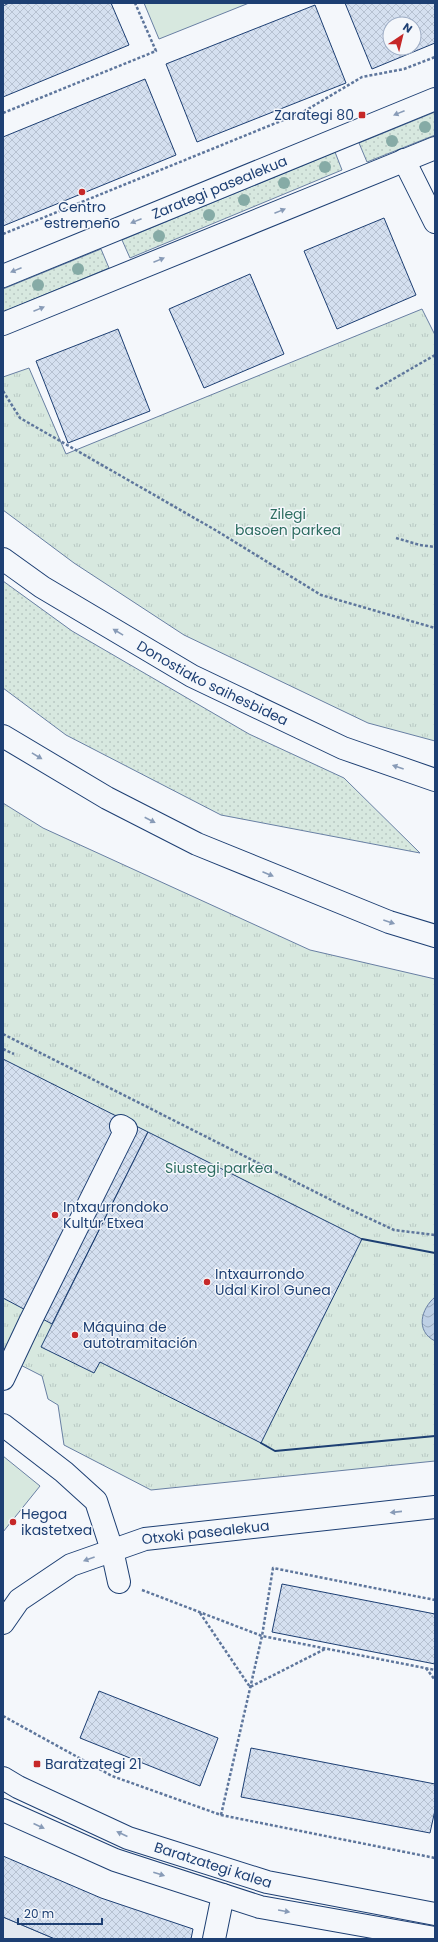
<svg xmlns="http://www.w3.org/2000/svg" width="438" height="1942" font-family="Poppins,sans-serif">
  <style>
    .grass { fill: url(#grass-dots); stroke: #687fa3 }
    .park { fill: url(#park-tufts); stroke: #687fa3 }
    .garden { fill: #d7e8df; stroke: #687fa3 }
    .parking { fill: #e3e8f0; stroke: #687fa3 }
    .water { fill: url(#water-waves); stroke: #687fa3 }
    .building { fill: url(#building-cross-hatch); stroke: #1d3f73; fill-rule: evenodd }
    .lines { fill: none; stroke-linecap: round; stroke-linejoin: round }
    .minor-casing { stroke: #1d3f73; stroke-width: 24 }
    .highway-casing { stroke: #1d3f73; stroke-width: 24 }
    .path { stroke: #5e769c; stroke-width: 2.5; stroke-dasharray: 3 2; stroke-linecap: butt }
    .minor { stroke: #f4f7fb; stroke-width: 22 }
    .highway { stroke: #f4f7fb; stroke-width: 22 }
    .wall { stroke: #1d3f73; stroke-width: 2 }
    .tree { fill: #86aba6 }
    .oneway { fill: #889bb7 }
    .poi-dot { fill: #c62828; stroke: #f4f7fb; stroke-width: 1.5 }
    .labels { text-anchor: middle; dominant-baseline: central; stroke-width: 3; stroke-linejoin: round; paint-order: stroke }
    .poi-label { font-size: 14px; fill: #1d3f73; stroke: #f4f7fb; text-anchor: start }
    .street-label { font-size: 14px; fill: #1d3f73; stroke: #f4f7fb }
    .park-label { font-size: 14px; fill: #2c6c60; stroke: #f4f7fb }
  </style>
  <defs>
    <pattern id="grass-dots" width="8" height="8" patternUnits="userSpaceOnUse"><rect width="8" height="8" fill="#d7e8df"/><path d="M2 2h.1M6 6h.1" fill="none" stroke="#b8c8c3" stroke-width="1.8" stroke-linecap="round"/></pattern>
    <pattern id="park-tufts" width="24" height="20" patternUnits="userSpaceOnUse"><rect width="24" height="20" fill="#d7e8df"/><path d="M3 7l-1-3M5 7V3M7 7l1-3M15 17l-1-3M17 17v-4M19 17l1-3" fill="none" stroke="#b8c8c3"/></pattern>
    <pattern id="water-waves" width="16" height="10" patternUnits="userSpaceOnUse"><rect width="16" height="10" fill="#bed0e5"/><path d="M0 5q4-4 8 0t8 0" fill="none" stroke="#9aaabe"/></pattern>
    <pattern id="building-cross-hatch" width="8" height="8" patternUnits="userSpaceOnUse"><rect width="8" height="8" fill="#d5e0f0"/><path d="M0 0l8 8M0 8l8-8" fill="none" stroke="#b6c1d1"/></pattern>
  </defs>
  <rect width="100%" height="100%" fill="#f4f7fb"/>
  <g class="grass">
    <path d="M435,112V135L367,162L359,143Z"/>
    <path d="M335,152L342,170L130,258L122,240Z"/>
    <path d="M101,249L109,268L3,312V289Z"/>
    <path d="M3,581L72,631L249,734L344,778L420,853L221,815L66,735L3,688Z"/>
  </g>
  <g class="park">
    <path d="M422,309L435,335V741L368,723L184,635L74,563L3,510V377L29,368L66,454Z"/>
    <path d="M3,803L43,828L310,950L435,979V1461L151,1490L64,1445L58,1405L48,1399L42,1376L3,1356Z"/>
  </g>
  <g class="garden">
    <path d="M144,3H249L159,39Z"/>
    <path d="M3,1456L40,1486L3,1532Z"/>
  </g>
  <path class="parking" d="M3,1917L55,1939H3Z"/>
  <path class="water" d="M435,1297V1341C415,1331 421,1309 435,1297Z"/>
  <g class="building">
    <path d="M9,3H111L129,45L3,97V6Z"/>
    <path d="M345,3H435V43L372,69ZM390,24H414V48H390Z"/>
    <path d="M315,5L346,83L197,142L166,64Z"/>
    <path d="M145,79L176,155L3,226V137Z"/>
    <path d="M384,218L416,295L337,329L304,251Z"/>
    <path d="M250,274L284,354L204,388L169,309Z"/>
    <path d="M118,329L150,411L68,443L36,361Z"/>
    <path d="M3,1059L148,1132L52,1324L3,1298Z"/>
    <path d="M148,1132L362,1239L261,1443L100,1362L94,1373L41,1347Z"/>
    <path d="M282,1584L435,1614V1664L272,1632Z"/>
    <path d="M99,1691L218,1738L200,1786L80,1738Z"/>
    <path d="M251,1748L435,1784V1810L430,1833L241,1797Z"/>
    <path d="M3,1856L101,1898L193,1929L191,1939H55L3,1917Z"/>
  </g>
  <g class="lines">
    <g class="minor-casing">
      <g id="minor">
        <path d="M404,160L435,222"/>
        <path id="s1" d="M3,276L435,99"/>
        <path d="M3,324L435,148"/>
        <path d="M3,1379L30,1322L126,1129L121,1126"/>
        <path d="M3,1425L64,1472L96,1501L112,1550L119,1582"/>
        <path id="s2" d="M3,1623L19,1600L71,1565L145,1539L435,1507"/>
        <path id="s3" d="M3,1778L18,1787L128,1838L267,1882L435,1914"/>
        <path d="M3,1810L115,1860L260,1907L435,1938"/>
        <path d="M214,1939L223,1895"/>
      </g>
    </g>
    <g class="highway-casing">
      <g id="highway">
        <path id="s4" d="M3,559L42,587L192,676L343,748L435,780"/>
        <path d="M3,736L107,798L197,844L389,922L435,936"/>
      </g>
    </g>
    <g class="path">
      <path d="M3,113L156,51L135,3"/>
      <path d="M3,234L303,112L362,77L404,69L435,57"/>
      <path d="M376,389L435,355"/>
      <path d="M3,391L20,418L217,531L321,595L435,628"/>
      <path d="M396,538L420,545L435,547"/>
      <path d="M3,1034L347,1208L394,1230L435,1235"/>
      <path d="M3,1049L14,1054"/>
      <path d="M142,1590L262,1636L435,1670"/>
      <path d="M200,1613L250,1687L325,1649"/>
      <path d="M426,1668L435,1680"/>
      <path d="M3,1716L112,1776L221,1815L435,1858"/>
      <path d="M221,1815L262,1636L273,1568L435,1600"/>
    </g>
    <use href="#minor" class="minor"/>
    <use href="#highway" class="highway"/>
    <g class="wall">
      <path d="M362,1239L435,1253"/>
      <path d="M261,1443L275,1451L435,1436"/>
    </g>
  </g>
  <g class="tree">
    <circle cx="425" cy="127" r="6"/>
    <circle cx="392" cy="141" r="6"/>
    <circle cx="325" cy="167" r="6"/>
    <circle cx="284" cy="183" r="6"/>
    <circle cx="244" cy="200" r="6"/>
    <circle cx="209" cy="215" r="6"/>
    <circle cx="159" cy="236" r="6"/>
    <circle cx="78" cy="269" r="6"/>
    <circle cx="38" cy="285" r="6"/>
  </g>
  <defs><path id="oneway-solid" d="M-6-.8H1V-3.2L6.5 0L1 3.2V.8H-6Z"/></defs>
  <g class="oneway">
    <use href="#oneway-solid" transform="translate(399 113) rotate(158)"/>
    <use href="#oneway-solid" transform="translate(280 211) rotate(-22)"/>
    <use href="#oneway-solid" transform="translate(136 221) rotate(158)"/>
    <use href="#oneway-solid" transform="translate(159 260) rotate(-22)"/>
    <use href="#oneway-solid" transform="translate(16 270) rotate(158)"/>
    <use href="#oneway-solid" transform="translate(39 309) rotate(-22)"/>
    <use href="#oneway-solid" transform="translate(118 632) rotate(-149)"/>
    <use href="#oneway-solid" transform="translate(37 756) rotate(31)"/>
    <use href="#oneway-solid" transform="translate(398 767) rotate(-161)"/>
    <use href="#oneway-solid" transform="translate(150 820) rotate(27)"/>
    <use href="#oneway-solid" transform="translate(268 874) rotate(23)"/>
    <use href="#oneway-solid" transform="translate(389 922) rotate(19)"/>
    <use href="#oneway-solid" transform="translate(396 1512) rotate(174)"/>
    <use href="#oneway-solid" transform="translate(89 1559) rotate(160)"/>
    <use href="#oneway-solid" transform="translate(39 1826) rotate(24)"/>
    <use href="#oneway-solid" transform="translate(122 1834) rotate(-155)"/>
    <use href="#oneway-solid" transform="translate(159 1874) rotate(18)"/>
    <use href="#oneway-solid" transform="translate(284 1911) rotate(10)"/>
  </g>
  <g class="poi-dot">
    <rect x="358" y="111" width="8" height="8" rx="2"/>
    <circle cx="82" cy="192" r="4"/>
    <circle cx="55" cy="1215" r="4"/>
    <circle cx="207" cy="1282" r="4"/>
    <circle cx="75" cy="1335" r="4"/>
    <circle cx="13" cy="1522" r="4"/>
    <rect x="33" y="1760" width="8" height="8" rx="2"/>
  </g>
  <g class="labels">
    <g class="poi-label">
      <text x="354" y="115" text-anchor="end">Zarategi 80</text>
      <text x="82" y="207" text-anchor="middle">Centro<tspan x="82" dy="16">estremeño</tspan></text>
      <text x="63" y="1207">Intxaurrondoko<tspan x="63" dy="16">Kultur Etxea</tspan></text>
      <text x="215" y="1274">Intxaurrondo<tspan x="215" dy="16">Udal Kirol Gunea</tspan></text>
      <text x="83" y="1327">Máquina de<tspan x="83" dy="16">autotramitación</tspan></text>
      <text x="21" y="1514">Hegoa<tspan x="21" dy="16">ikastetxea</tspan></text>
      <text x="45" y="1764">Baratzategi 21</text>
    </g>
    <g class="street-label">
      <text stroke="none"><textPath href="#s1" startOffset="234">Zarategi pasealekua</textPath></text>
      <text stroke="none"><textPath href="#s4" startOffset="244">Donostiako saihesbidea</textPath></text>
      <text stroke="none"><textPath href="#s2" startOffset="230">Otxoki pasealekua</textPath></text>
      <text stroke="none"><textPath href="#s3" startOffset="228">Baratzategi kalea</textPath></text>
    </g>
    <g class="park-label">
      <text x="288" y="514">Zilegi<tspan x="288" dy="16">basoen parkea</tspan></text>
      <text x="219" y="1168">Siustegi parkea</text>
    </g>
  </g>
  <rect width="438" height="1942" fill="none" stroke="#1d3f73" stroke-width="8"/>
  <g transform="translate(402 36) rotate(35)"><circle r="19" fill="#f4f7fb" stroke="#9eadc5"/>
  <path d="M0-3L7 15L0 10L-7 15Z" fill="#c62828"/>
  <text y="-6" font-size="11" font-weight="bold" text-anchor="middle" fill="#1d3f73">N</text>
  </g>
  <path d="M18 1918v6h84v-6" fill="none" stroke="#1d3f73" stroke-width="2"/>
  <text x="24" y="1918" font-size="12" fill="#1d3f73" stroke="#f4f7fb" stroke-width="3" paint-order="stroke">20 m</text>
</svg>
